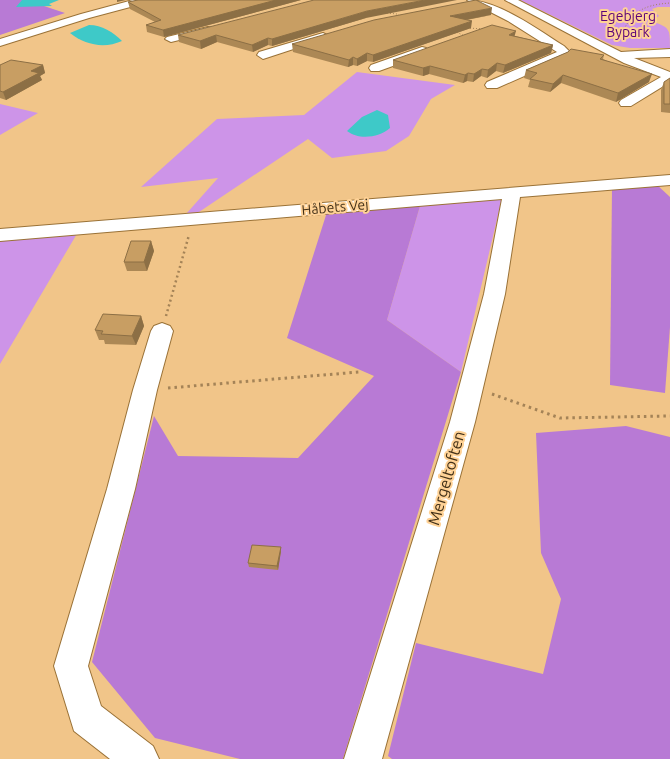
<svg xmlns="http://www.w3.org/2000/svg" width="670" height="759" font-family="Ubuntu,sans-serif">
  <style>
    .green { fill: #cd94e8 }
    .forest { fill: #b87ad5 }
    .water { fill: #3ec9c8 }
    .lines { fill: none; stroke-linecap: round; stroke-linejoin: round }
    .minor-casing { stroke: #9a7237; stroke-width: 2 }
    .path-far2 { stroke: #a48357; stroke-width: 1; stroke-dasharray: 1 2; stroke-linecap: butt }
    .path-far1 { stroke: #a48357; stroke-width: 2.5; stroke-dasharray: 2 3; stroke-linecap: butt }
    .path { stroke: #a48357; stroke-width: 3; stroke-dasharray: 2.5 4; stroke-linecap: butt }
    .minor { fill: #fff; fill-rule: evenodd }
    .wall { fill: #ac8855 }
    .shaded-wall { fill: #8c6f45 }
    .building { fill: #c89e63; stroke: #8c6f45 }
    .labels { text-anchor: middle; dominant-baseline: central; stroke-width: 4; stroke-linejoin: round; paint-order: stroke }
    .far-park-label { font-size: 14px; fill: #5c0279; stroke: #ffd296 }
    .far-street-label { font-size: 14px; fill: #423018; stroke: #ffd296 }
    .street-label { font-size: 16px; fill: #423018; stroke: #ffd296 }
  </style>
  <rect width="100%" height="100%" fill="#f1c589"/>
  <g class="green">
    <path d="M520,0H670V7H658L652,9L659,16L653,20L654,22C670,28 670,29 670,48H630L612,45Z"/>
    <path d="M357,72L455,85L431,99L409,136L386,151L332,158L308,139L196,214H186L218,178L141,187L217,119L304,115Z"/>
    <path d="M0,104L38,113L0,135Z"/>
    <path d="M502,198L461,372L387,320L420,206Z"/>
    <path d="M78,232L0,364V238Z"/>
  </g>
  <g class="forest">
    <path d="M0,0H50L44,6L65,13L0,35Z"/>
    <path d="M656,184L670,197V327L665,393L610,385L612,188Z"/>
    <path d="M420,206L387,320L461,372L343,759H240L155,738L92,662L154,416L178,456L298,458L374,376L287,338L327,212Z"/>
    <path d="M626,426L670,437V759H392L388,756L416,643L543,674L561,599L541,553L536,433Z"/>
  </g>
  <g class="water">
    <path d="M22,0H59L49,4L52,6L16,7Z"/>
    <path d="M89,25C102,25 113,32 122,41C104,49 85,45 70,33Z"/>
    <path d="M377,110L388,115L390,128C379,138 358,140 347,131L362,117Z"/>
  </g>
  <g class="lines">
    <g class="minor-casing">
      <g id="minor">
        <path d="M133,0H150L149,2L89,18L0,46V39L81,14Z"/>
        <path d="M467,0C498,0 537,29 564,46L570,52L565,58L497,88H487L485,85L487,82L557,52L508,21Z"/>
        <path d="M505,0H518L621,52L670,49V57L634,58L670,72V82L631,106H621L619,103L621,100L661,77L624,63Z"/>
        <path d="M208,27L212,28L214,30L212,32L171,42L165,39L167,37Z"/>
        <path d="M323,33L329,36L327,38L263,59L257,55L259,52Z"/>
        <path d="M422,47L426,48L428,51L426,54L379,71H371L369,68L371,65Z"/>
        <path d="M670,175V185L520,197L505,294L475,422L382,759H344L450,422L484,294L502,199L0,241V229Z"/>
        <path d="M162,323L170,326L173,331L157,390L135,489L88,666L101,706L153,746L159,759H110L74,731L54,666L107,489L133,390L151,331L154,326Z"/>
      </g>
    </g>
    <g class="path-far2">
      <path d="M387,13L397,14L402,17"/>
      <path d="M467,28L486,29"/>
      <path d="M454,31L465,36"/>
      <path d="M619,40C630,13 641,5 670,3"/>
    </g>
    <path class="path-far1" d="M166,316L189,235"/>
    <g class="path">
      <path d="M168,388L359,372"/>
      <path d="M492,394L560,418L670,416"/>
    </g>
    <use href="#minor" class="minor"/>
  </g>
  <g class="wall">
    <path d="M138,0H301L164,37L147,32L146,25L155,22L130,9L128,2Z"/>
    <path d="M491,15L467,20L471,28L373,62L367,61L357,66L353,65L348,67L293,52L292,44Z"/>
    <path d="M366,18L272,46L268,45L253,52L217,42L201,49L179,42L178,35Z"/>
    <path d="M515,36L553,45L551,53L503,73L496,71L487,78L481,76L473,82L467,81L463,83L429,74L423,76L393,68V60Z"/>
    <path d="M568,52L604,55L603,59L649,82L616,102L561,83L550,92L528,87L530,80L524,78L526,70Z"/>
    <path d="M0,65H43L45,73L40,76L42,80L6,100L0,98Z"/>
    <path d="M670,78V113L661,112V90L664,82Z"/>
    <path d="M151,241L154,251L147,271H127L124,262Z"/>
    <path d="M141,316L144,326L136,345L105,344L104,340H99L95,330Z"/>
    <path d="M281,547V551L278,570L249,567L248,563Z"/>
  </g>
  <g class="shaded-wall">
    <path d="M117,0H126L117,2Z"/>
    <path d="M276,0H301L164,37L163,30Z"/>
    <path d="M425,0H457L366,18L272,46V39L367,11Z"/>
    <path d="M492,8L491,15L449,23L450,16Z"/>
    <path d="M472,21L471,28L373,62V55Z"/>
    <path d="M516,31L514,38L509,35Z"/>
    <path d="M216,35L217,42L201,49L200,41Z"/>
    <path d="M268,38V45L253,52L252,45Z"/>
    <path d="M553,45L551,53L503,73L505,65Z"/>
    <path d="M367,53V61L357,66V59Z"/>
    <path d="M353,57V65L348,67L349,60Z"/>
    <path d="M497,63L496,71L487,78L488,70Z"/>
    <path d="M43,65L45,73L40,76L42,80L6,100L3,92L31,71Z"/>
    <path d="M430,66L429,74L423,76V68Z"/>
    <path d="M482,69L481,76L473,82L474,74Z"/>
    <path d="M468,73L467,81L463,83L465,75Z"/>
    <path d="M652,74L649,82L616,102L618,93Z"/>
    <path d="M563,75L561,83L550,92L553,84Z"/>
    <path d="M151,241L154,251L147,271L144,262Z"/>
    <path d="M141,316L144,326L136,345L132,336Z"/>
    <path d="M281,547V551L278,570L277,566Z"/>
  </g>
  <g class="building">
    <path d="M138,0H276L163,30L146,25L161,20L128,2Z"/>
    <path d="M314,0H425L367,11L272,39L268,38L252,45L216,35L200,41L178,35Z"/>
    <path d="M476,0L492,8L450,16L472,21L373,55L367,53L357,59L353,57L349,60L292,44L374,20Z"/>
    <path d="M492,25L516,31L509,35L553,45L505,65L497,63L488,70L482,69L474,74L468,73L465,75L430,66L423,68L393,60Z"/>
    <path d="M571,49L604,55L600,59L652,74L618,93L563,75L553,84L530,79L537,73L526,70L568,52Z"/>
    <path d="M11,60L43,65L31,71L39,73L3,92L0,91V65Z"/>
    <path d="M670,78V104H664V82Z"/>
    <path d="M131,241H151L144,262H124Z"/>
    <path d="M103,314L141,316L132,336L101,334L103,331L95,330Z"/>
    <path d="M252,545L281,547L277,566L248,563Z"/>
  </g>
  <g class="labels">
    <g class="far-park-label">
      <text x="628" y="16">Egebjerg<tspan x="628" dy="16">Bypark</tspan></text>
    </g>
    <g class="far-street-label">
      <text transform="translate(335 207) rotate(-5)">Håbets Vej</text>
    </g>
    <g class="street-label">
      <text transform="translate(446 478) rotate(-74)">Mergeltoften</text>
    </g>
  </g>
</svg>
